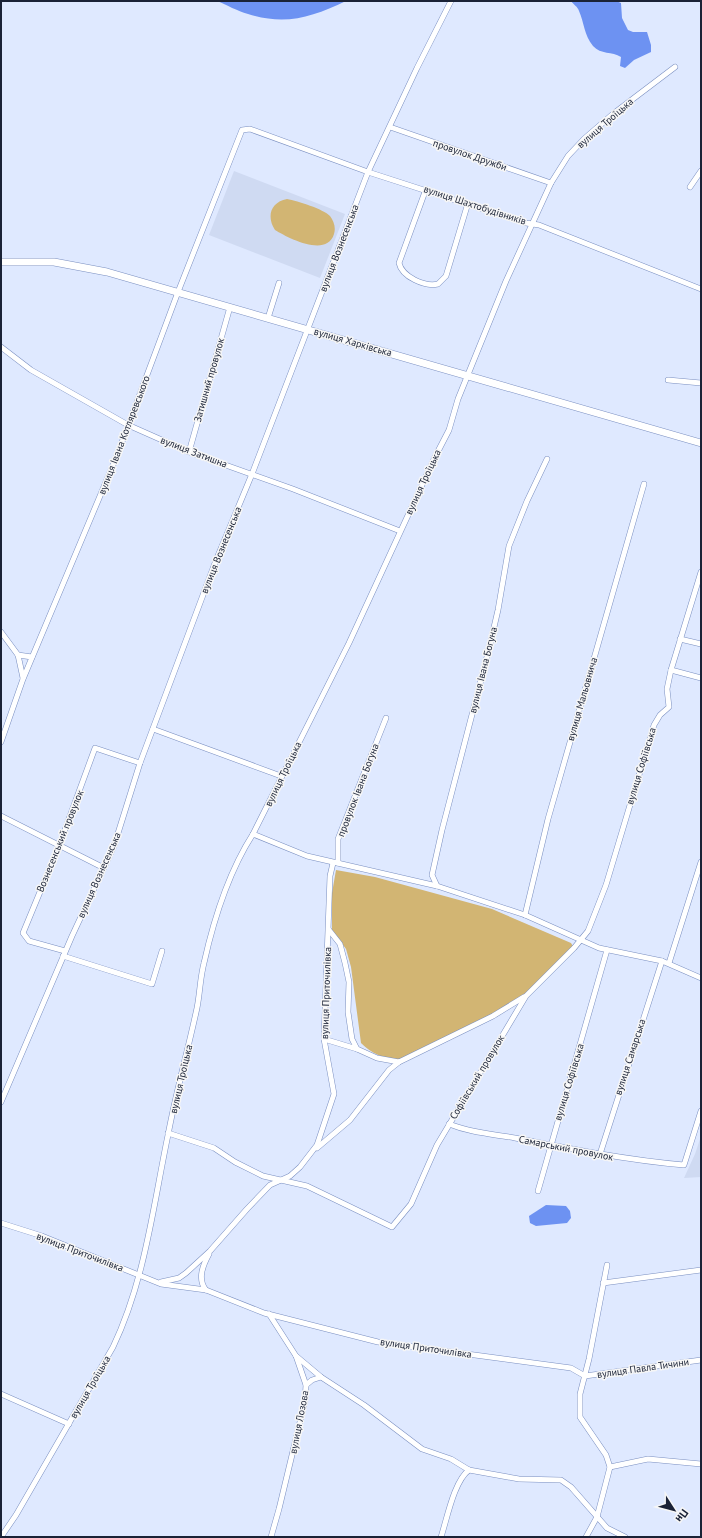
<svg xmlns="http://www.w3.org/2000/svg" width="702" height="1538" font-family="'PT Sans',sans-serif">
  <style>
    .built { fill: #cfdaf2 }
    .green { fill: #d2b573 }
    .water { fill: #6d92f2 }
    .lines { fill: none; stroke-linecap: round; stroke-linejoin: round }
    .street-casing { stroke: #7a8fc1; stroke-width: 6 }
    .secondary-casing { stroke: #7a8fc1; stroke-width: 8 }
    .street { stroke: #fff; stroke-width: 5 }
    .secondary { stroke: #fff; stroke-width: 7 }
    .labels { text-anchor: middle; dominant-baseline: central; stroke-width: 3; stroke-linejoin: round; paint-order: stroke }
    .street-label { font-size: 10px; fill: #1a2236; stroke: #f6f6f6 }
  </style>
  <rect width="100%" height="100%" fill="#dfe9ff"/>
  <g class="built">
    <path d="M234,171L345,214L320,278L209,235Z"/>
    <path d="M701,1136V1177L684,1178L695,1154Z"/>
  </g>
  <g class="green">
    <path d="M287,199C298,201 323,209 330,216C334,221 336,228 334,234C327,258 288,238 275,230C266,216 271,202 287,199Z"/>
    <path d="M336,870L375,877L492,909L571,943L575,950L526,999L404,1059C388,1061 373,1055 361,1043L351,967L346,949L332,930V893Z"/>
  </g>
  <g class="water">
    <path d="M217,1H346C312,17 286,26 248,14C237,11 227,5 217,1Z"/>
    <path d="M571,1H616L621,3L622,18L628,30L633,32H647L651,45V52L634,60L625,68L620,66L621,57C612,51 601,55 593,46C584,35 584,22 579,11C578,7 573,4 571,1Z"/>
    <path d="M546,1205L566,1206L570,1211L571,1218L567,1223L536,1226L530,1223L529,1216Z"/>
  </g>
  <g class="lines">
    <g class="street-casing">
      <g id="street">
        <path d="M390,127L551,183"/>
        <path d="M690,187L701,171"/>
        <path d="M426,189L399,263C402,277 425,287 438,284L446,276L468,203"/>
        <path d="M268,318L279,283"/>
        <path d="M1,347L31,370L128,425L189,452L293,489L400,531"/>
        <path d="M668,380L701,383"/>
        <path d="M189,452L230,307"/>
        <path d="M1,632L18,655L23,678"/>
        <path d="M680,639L701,644"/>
        <path d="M18,655L32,657"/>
        <path d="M671,670L701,678"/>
        <path d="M153,729L281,776"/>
        <path d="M1,742L23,679L116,458L178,292L242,130L250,129L368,172L526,223L539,225L701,289"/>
        <path d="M1,816L104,868"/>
        <path d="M253,834L307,856L437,886L525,915L599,948L662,961L701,978"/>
        <path d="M338,863V839L386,718"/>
        <path d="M437,886L432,875L442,830L488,653L498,610L509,546L527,501L547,459"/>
        <path d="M525,915L548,819L644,484"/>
        <path d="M329,930L340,944L345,963L349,982L348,1012L352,1039L357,1049L377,1058L399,1062L493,1016L524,997"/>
        <path d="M65,951L29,941L23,933L59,846L95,748L140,763"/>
        <path d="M63,956L152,984L162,951"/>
        <path d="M669,963L701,862"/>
        <path d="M324,1039L357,1049"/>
        <path d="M1,1102L72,936L114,846L140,763L215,563L252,474L368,172L417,68L451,1"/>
        <path d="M449,1124C471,1133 493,1134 515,1138C571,1149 627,1160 684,1165L701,1111"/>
        <path d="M168,1133L214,1148L235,1162L263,1176L307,1186L392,1227L411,1204L437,1145L526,996L574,948L588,931L606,885L654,725L660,715L669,707L667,689L671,670L701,572"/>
        <path d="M317,1148L350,1120L389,1070L399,1062"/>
        <path d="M600,1154L662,961"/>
        <path d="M538,1191L607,950"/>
        <path d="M1,1223L42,1236L161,1284L206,1290L264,1313L378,1342L571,1368L585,1376"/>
        <path d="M161,1282L179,1278L186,1273L210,1251L247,1209L270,1185L290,1176L300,1167L317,1145L334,1094L324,1039L330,876L333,863"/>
        <path d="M603,1283L701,1270"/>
        <path d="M206,1290C197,1279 203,1265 209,1254"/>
        <path d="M269,1314L296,1356L306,1385L305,1401L279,1509L271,1537"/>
        <path d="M296,1356L321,1377L364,1405L422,1449L451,1459L469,1470L519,1479L561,1480L571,1487L607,1528L625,1537"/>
        <path d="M585,1376L701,1360"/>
        <path d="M306,1385L312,1380L321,1377"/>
        <path d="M1,1394L69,1424"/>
        <path d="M610,1467L648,1459L701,1464"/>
        <path d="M1,1537L16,1515L113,1347C145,1280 153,1207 168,1135C176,1092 188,1050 197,1008C200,993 200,978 204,963C214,918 228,873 253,834L349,643L434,459L449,430L458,399L506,281L551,183L568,156L584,139L613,114L675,67"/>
        <path d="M441,1537C447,1519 454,1481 469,1470"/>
        <path d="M586,1537L597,1517L610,1467L606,1455L580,1417V1394L589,1359L607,1265"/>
      </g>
    </g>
    <g class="secondary-casing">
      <path id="secondary" d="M1,262H54L107,272L701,443"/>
    </g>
    <use href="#street" class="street"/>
    <use href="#secondary" class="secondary"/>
  </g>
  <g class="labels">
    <g class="street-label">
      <text transform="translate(605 123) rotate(-41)">вулиця Троїцька</text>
      <text transform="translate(470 155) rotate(19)">провулок Дружби</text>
      <text transform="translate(475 205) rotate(18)">вулиця Шахтобудівників</text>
      <text transform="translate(339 248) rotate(-69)">вулиця Вознесенська</text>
      <text transform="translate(353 342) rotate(16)">вулиця Харківська</text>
      <text transform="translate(209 380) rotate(-74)">Затишний провулок</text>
      <text transform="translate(124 435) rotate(-69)">вулиця Івана Котляревського</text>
      <text transform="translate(194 452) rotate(21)">вулиця Затишна</text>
      <text transform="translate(423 482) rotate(-65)">вулиця Троїцька</text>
      <text transform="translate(221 550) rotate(-68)">вулиця Вознесенська</text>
      <text transform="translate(483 670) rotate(-76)">вулиця Івана Богуна</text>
      <text transform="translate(582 699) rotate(-74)">вулиця Мальовнича</text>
      <text transform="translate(641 766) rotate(-73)">вулиця Софіївська</text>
      <text transform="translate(283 774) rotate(-64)">вулиця Троїцька</text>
      <text transform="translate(358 790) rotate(-69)">провулок Івана Богуна</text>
      <text transform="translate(60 841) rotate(-68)">Вознесенський провулок</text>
      <text transform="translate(99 875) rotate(-66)">вулиця Вознесенська</text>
      <text transform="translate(326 993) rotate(-88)">вулиця Приточилівка</text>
      <text transform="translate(630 1057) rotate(-72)">вулиця Самарська</text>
      <text transform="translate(477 1077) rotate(-59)">Софіївський провулок</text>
      <text transform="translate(181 1079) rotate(-77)">вулиця Троїцька</text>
      <text transform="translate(569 1082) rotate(-73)">вулиця Софіївська</text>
      <text transform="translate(566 1148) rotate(11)">Самарський провулок</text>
      <text transform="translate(80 1252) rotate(21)">вулиця Приточилівка</text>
      <text transform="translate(426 1348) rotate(8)">вулиця Приточилівка</text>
      <text transform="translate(643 1368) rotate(-8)">вулиця Павла Тичини</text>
      <text transform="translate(90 1387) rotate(-60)">вулиця Троїцька</text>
      <text transform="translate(299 1422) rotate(-79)">вулиця Лозова</text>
    </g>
  </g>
  <rect width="702" height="1538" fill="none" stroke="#1a2236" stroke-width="4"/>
  <g transform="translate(674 1510) rotate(126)" stroke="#f6f6f6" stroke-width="3" paint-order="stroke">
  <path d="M0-3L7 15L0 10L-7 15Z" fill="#1a2236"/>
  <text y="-6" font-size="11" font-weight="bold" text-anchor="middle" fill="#1a2236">Пн</text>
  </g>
</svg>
